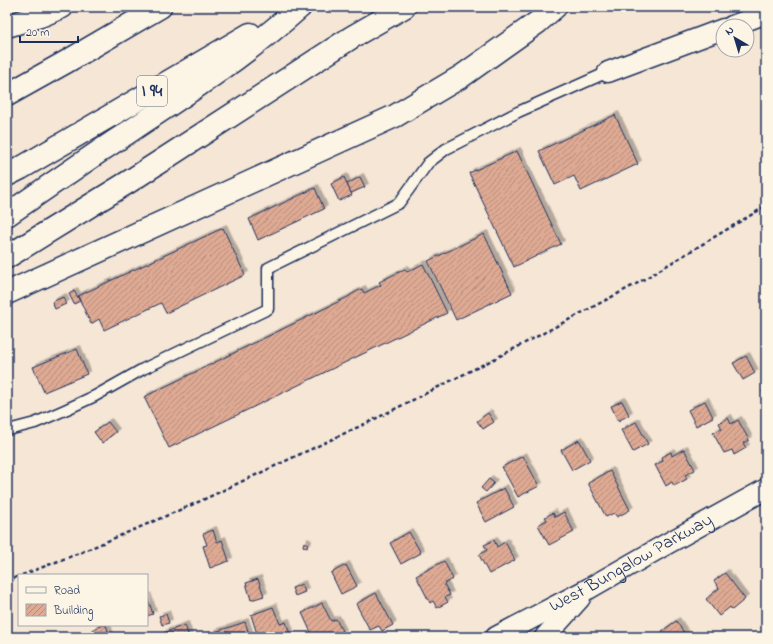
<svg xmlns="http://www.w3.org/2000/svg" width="773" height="644" font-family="'Indie Flower',sans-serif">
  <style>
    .building { fill: url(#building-hatch); stroke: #1b2f5e; filter: url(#shadow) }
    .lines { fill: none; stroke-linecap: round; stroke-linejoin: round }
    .lane-casing { stroke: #1b2f5e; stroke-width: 13 }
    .street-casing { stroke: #1b2f5e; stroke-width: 23 }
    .highway-casing { stroke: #1b2f5e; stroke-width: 25 }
    .path { stroke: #1b2f5e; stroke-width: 2.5; stroke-dasharray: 4 3; stroke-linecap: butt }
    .lane { stroke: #fcf5e5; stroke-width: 10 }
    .street { stroke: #fcf5e5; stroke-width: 20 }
    .highway { stroke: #fcf5e5; stroke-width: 22 }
    .labels { text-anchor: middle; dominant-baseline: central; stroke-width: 3; stroke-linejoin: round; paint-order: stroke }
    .shield { fill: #fcf5e5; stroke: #5e6a86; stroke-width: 1 }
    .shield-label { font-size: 17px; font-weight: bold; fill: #1b2f5e }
    .street-label { font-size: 18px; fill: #1b2f5e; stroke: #fcf5e5 }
  </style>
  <defs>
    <pattern id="building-hatch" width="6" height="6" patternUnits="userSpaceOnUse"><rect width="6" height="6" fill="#dfaa93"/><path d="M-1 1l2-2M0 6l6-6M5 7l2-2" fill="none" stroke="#b48b7b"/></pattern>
    <filter id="shadow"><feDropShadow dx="3.5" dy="-3.5" stdDeviation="0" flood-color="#0004"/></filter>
  </defs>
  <rect width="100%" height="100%" fill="#f6e6d5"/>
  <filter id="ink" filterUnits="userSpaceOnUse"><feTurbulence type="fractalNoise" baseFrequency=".025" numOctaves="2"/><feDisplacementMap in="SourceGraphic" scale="8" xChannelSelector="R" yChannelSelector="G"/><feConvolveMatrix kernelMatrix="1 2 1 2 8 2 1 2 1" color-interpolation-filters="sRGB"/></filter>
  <g filter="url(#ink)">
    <g class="building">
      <path d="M615,115L638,164L581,191L574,176L555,185L539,151Z"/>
      <path d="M517,151L561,244L514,267L469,173Z"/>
      <path d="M344,177L352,195L339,201L331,184Z"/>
      <path d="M360,177L365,187L351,193L347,184Z"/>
      <path d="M315,188L324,209L258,240L249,219Z"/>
      <path d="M223,228L245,275L166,313L161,303L104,330L99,319L91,324L78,296Z"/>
      <path d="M484,234L512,293L456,320L428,261Z"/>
      <path d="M423,264L447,313L169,448L144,397L350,296V295L362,289L364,293L381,285L379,282L405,269L407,272Z"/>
      <path d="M74,291L80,301L74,304L69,294Z"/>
      <path d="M63,297L66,304L55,309L52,302Z"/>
      <path d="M77,349L87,374L44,392L33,367Z"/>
      <path d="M746,356L755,373L743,380L733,363Z"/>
      <path d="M766,388V398L762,391Z"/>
      <path d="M622,401L629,415L618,421L611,406Z"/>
      <path d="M705,401L713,417L696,426L688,410Z"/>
      <path d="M488,413L494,422L483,429L477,421Z"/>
      <path d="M728,418L731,424L738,420L749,440L743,443L746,448L734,455L732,450L724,453L713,433L722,429L719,423Z"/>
      <path d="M108,422L116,432L102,443L94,432Z"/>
      <path d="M636,422L648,444L633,452L621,430Z"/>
      <path d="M579,440L590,460L572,470L561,450Z"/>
      <path d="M684,449L695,470L685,475L687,479L674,486L672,482L666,486L655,465L663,461L662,457L671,452L672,456Z"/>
      <path d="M523,456L539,486L518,497L502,467Z"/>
      <path d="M610,471L630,510L617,517L614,513L606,517L588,483Z"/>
      <path d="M489,479L494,483L486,492L481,488Z"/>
      <path d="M504,488L514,507L486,522L476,503Z"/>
      <path d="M564,512L574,532L549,545L538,525L547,520L545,517L553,513L555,517Z"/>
      <path d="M213,530L217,542L222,540L229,561L210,568L203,546L207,545L203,534Z"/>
      <path d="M409,532L421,553L401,564L390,543Z"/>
      <path d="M494,540L497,547L505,542L515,560L489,574L479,555L487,550L484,545Z"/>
      <path d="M304,542L308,544L307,548L303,546Z"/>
      <path d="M444,561L453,579L444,584L450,595L445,597L448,602L437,608L433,601L430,603L416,576Z"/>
      <path d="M346,565L357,586L341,594L331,573Z"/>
      <path d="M725,573L745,599L732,610L730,607L719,616L706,599L719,588L714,581Z"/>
      <path d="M258,579L264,596L251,600L246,583Z"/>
      <path d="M302,584L305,592L295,596L292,588Z"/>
      <path d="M376,593L393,625L382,631L379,626L370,630L356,604Z"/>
      <path d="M147,596L153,614L147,616Z"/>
      <path d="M322,603L331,621L336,619L343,633L334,637H313L302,613Z"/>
      <path d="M273,607L280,624L286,622L291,637H258L251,615Z"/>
      <path d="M166,614L169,623L162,625L159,616Z"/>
      <path d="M676,621L687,637H666L662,631Z"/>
      <path d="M245,622L250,637H213L212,633Z"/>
      <path d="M103,625H106L110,637H96L93,629Z"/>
      <path d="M185,625L189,637H165L163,633Z"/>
    </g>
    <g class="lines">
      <g class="lane-casing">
        <path id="lane" d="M7,430L12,429L35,423L67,409L95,396L143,369L268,309V268L399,203L428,163L446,149L518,112L608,72"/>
      </g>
      <g class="street-casing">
        <g id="street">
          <path d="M732,26L766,13"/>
          <path d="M608,72L723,29"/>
          <path id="s1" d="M496,637L588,589L663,546L766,489"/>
          <path d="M545,637L580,598"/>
        </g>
      </g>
      <g class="highway-casing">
        <g id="highway">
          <path d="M7,26L40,16L62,7"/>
          <path d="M7,95L66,62L160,7"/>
          <path d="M7,175L21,168L250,34"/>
          <path d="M7,215C43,190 79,165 115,141C179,99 243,58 300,7"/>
          <path d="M7,257L130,181L352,37L404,7"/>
          <path d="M7,293L395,116L462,76L538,22L555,7"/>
        </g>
      </g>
      <g class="path">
        <path d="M22,575L82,552L196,503L371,421L506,353L636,284L766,206"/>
        <path d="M7,581L19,576"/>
      </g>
      <use href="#lane" class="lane"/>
      <use href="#street" class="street"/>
      <use href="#highway" class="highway"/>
    </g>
  </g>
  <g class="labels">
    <rect class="shield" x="137" y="76" width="30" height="30" rx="3"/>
    <g class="shield-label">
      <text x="152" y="91">I 94</text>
    </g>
    <g class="street-label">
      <text stroke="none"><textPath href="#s1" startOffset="154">West Bungalow Parkway</textPath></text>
    </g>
  </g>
  <rect width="773" height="644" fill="none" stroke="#fcf5e5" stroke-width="24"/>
  <rect x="12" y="12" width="749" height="620" fill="none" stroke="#1b2f5e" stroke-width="1.5" filter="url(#ink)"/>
  <rect x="18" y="574" width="130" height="52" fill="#fcf5e5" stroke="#a2a6af"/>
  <rect x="26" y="587" width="20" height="6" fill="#fcf5e5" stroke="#a2a6af"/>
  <text x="54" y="594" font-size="12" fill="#1b2f5e">Road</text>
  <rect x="26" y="604" width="20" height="12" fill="url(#building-hatch)" stroke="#a2a6af"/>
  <text x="54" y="614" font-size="12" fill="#1b2f5e">Building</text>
  <g transform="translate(735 38) rotate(322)"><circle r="19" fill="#fcf5e5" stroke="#a2a6af"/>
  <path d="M0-3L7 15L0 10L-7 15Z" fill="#1b2f5e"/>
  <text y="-6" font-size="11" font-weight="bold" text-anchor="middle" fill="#1b2f5e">N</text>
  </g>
  <path d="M20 36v6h58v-6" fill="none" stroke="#1b2f5e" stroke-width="2"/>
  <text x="26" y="36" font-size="12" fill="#1b2f5e" stroke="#fcf5e5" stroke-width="3" paint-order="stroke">20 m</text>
</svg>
